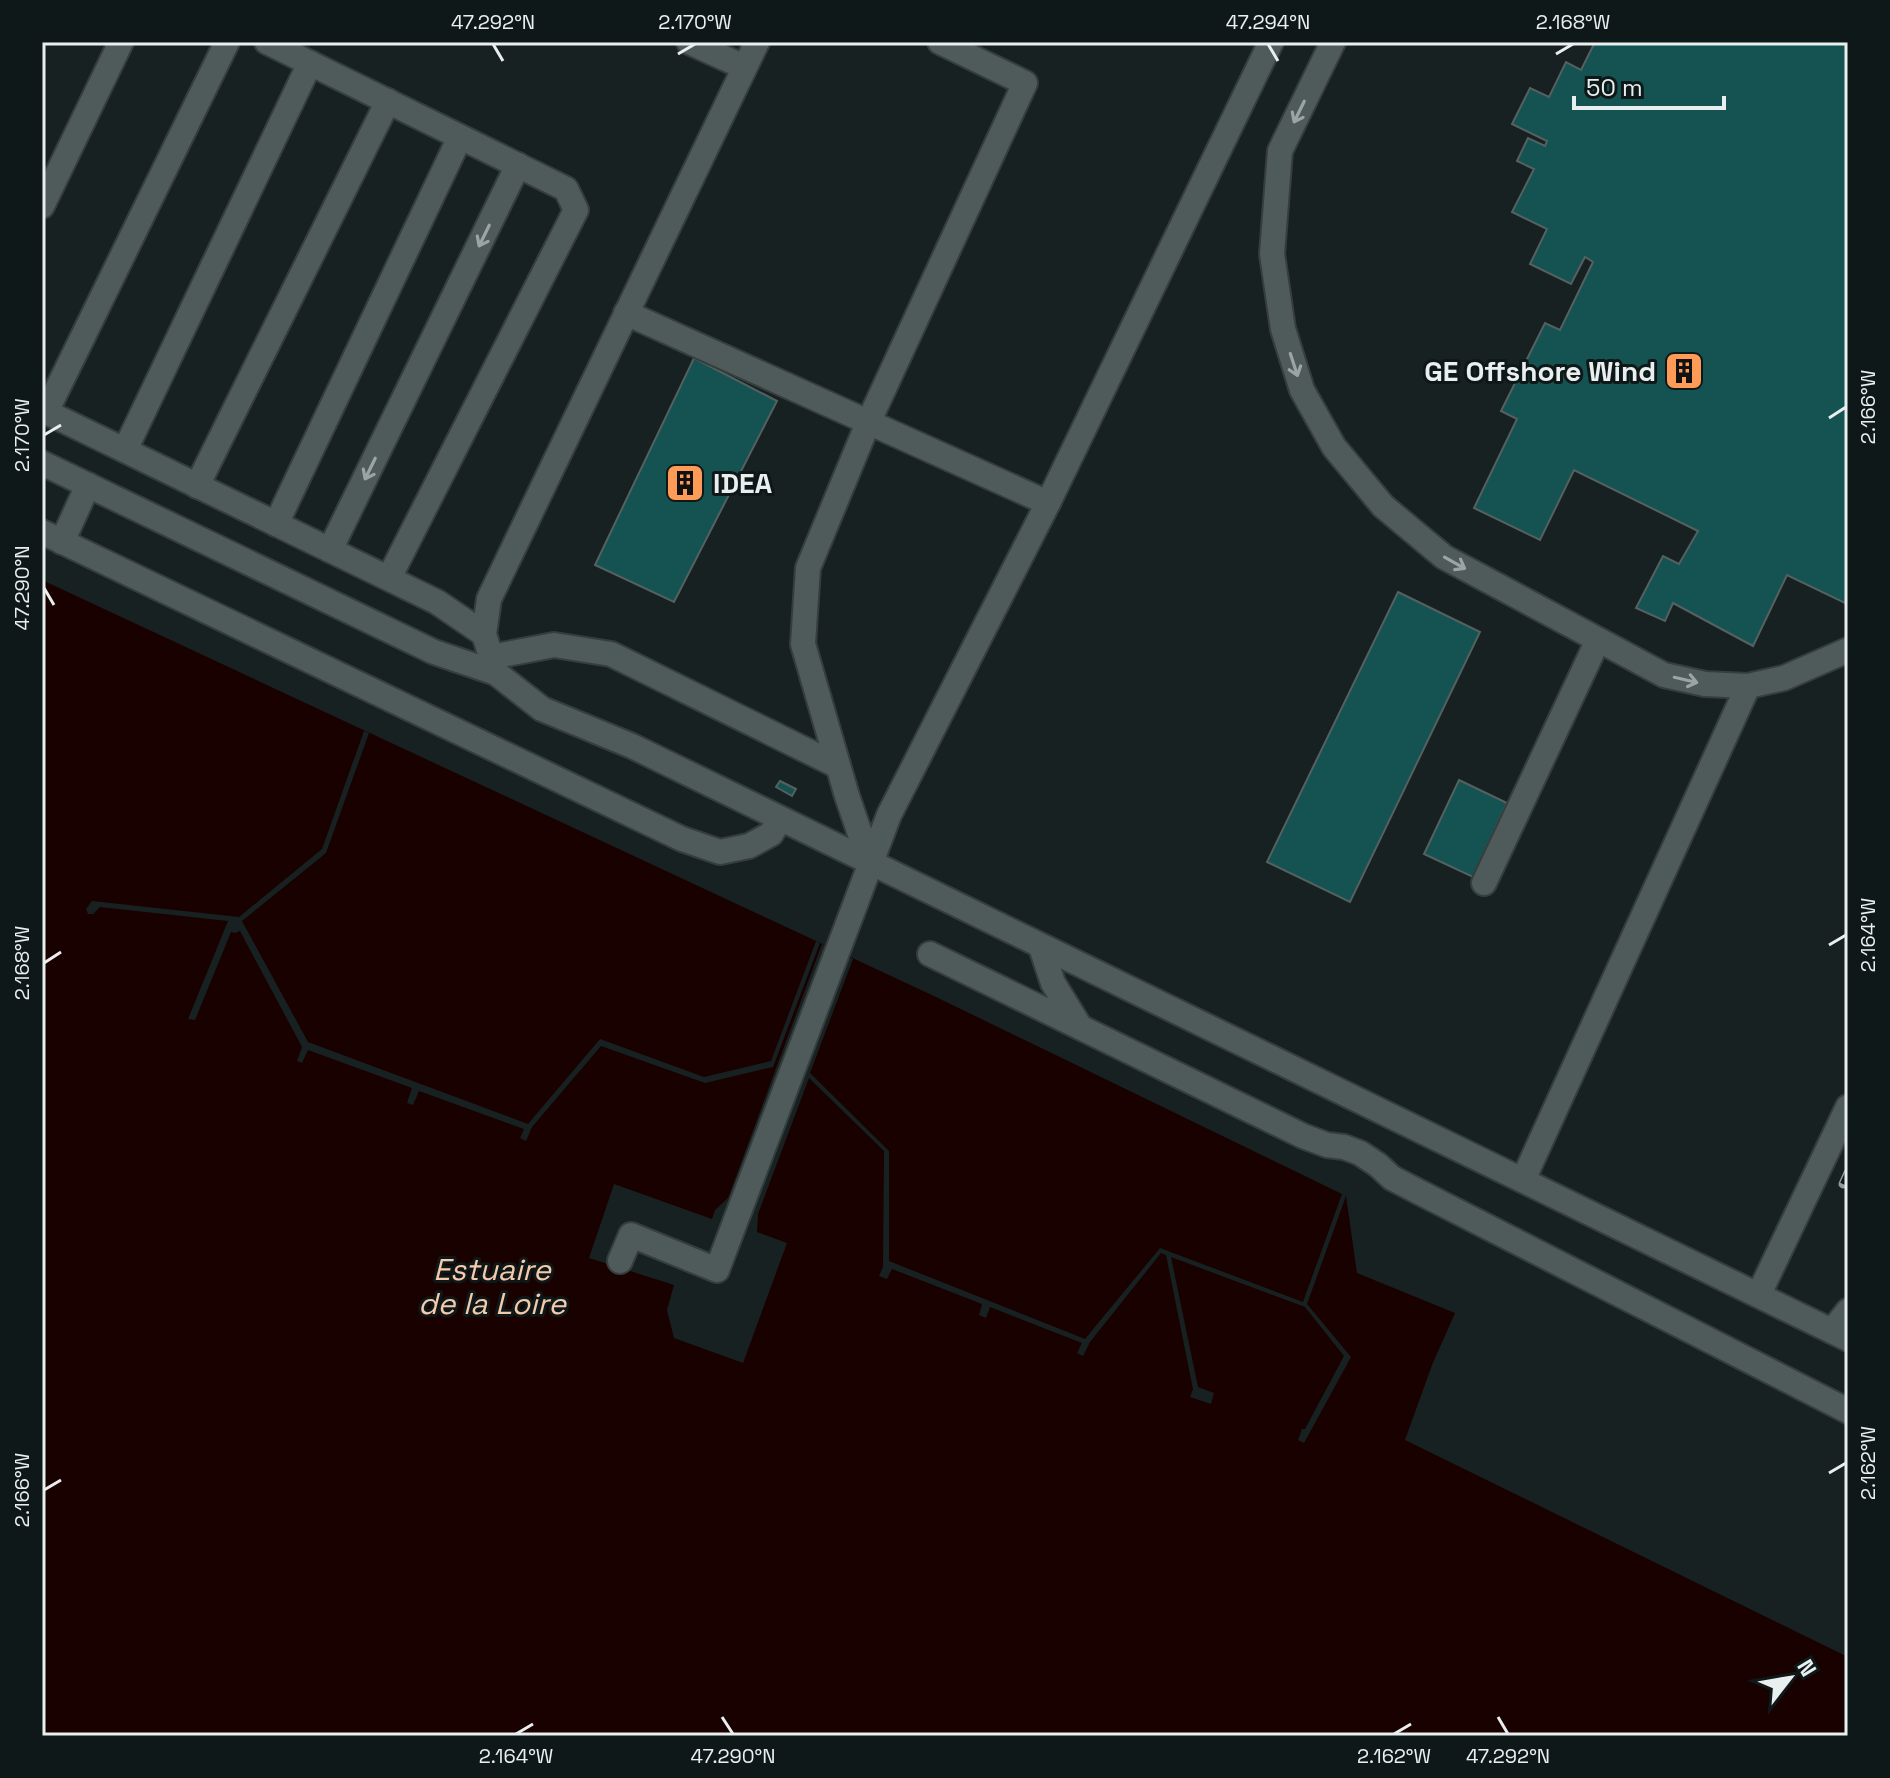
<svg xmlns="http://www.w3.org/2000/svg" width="1890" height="1778" font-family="'Space Grotesk',sans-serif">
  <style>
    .water { fill: #190100 }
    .pier { fill: #182121 }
    .building { fill: #155353; stroke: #556060; stroke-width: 2 }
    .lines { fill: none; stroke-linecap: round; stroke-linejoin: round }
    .minor-casing { stroke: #363d3d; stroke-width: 28 }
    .minor { stroke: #4f5a5a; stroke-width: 24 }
    .rail-casing { stroke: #939a9a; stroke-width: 9 }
    .rail { stroke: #0f1818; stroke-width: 6; stroke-dasharray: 18; stroke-linecap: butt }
    .oneway { stroke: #9ca4a4 }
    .ticks { fill: none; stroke: #e9efef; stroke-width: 3 }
    .labels { text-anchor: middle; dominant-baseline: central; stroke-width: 6; stroke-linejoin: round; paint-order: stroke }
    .poi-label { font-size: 28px; font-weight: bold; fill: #e9efef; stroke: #0f1818; text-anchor: end }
    .water-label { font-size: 30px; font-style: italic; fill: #f5c9ac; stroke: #0f1818 }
    .neatline { fill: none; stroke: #e9efef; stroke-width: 3 }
    .ticks-label { font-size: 20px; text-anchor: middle; fill: #e9efef }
  </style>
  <rect width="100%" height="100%" fill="#182121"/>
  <path class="water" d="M42,580L936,997L1346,1196L1357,1273L1455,1313L1432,1365L1405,1440L1848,1657V1736H42Z"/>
  <g class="pier">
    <path d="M364,731L369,733L326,853L242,921L308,1042L528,1124L600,1039L704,1077L771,1061L816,941L820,943L773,1067L705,1083L601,1046L532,1127L526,1141L520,1138L524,1129L419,1091L413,1105L407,1103L412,1088L308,1050L302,1063L297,1061L302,1047L240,931L235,933L231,932L195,1020L188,1019L228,921L100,907L93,914H88L86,909L92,901L239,917L322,849Z"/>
    <path d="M822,944L853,959L810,1073L889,1151V1261L1085,1339L1160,1248L1303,1302L1342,1194L1346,1196L1307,1304L1351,1357L1304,1443L1298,1440L1302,1429H1305L1344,1356L1305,1307L1171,1257L1198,1387L1214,1393L1211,1404L1190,1397L1193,1389L1166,1255L1161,1253L1090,1342L1083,1356L1077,1353L1082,1343L990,1307L986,1318L979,1315L982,1304L892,1269L887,1279L879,1276L883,1267L884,1151L809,1078L758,1214L757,1232L787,1243L743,1363L674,1338L667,1310L674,1285L589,1258L614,1184L712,1219L715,1210L728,1198Z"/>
  </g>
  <g class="building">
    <path d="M1595,42H1848V602L1847,604L1787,575L1753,646L1673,603L1665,621L1636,608L1663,556L1679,564L1698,531L1574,470L1540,540L1474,508L1517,419L1501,411L1545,323L1560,330L1593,262L1585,257L1571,284L1530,264L1547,229L1512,212L1534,169L1517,161L1528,138L1545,146L1547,141L1512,124L1530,88L1549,97L1566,62L1581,70Z"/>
    <path d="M694,358L777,401L674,602L595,565Z"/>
    <path d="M1398,592L1480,632L1350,902L1267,862Z"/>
    <path d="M1459,780L1507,803L1473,877L1424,854Z"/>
    <path d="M780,781L796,789L792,796L776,787Z"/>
  </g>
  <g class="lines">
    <g class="minor-casing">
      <g id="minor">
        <path d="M267,42L566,189L576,210L389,578"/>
        <path d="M689,42L744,67"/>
        <path d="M757,42L489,599L484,634L496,673L542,709L632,746L1848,1339"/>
        <path d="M1333,42L1280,151L1272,254L1283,329L1302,390L1334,447L1383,506L1444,557L1664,675L1705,684L1748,686L1784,678L1848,650"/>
        <path d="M42,206L121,42"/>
        <path d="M626,313L1048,503"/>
        <path d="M42,410L437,602L484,634"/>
        <path d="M46,412L227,42"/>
        <path d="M125,450L310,63"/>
        <path d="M42,463L434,652L496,673"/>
        <path d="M197,486L388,101"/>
        <path d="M276,524L460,137"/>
        <path d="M42,532L682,839L720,852L749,846L771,834L780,819"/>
        <path d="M62,542L88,485"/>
        <path d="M330,550L518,165"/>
        <path d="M491,657L554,645L611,654L838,766"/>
        <path d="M870,863L847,796L803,644L808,568L868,423L1025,83L940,42"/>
        <path d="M1484,883L1598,640"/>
        <path d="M1041,947L1053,983L1080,1027"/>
        <path d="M930,954L1303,1136L1327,1145L1344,1147L1360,1153L1378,1165L1392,1178L1423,1194L1848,1411"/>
        <path d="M1523,1180L1748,686"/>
        <path d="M620,1261L631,1235L717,1270L889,815L1048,503L1271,42"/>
        <path d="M1759,1294L1848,1107"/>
        <path d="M1832,1331L1848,1311"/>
      </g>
    </g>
    <use href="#minor" class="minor"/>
    <g class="rail-casing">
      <path id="rail" d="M1843,1184L1848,1173"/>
    </g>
    <use href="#rail" class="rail"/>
  </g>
  <defs><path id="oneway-shaft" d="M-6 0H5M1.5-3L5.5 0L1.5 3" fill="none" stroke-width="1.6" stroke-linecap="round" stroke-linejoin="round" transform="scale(2)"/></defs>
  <g class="oneway">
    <use href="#oneway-shaft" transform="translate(1299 112) rotate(116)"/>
    <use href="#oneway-shaft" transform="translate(484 236) rotate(116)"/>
    <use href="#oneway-shaft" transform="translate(1294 365) rotate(72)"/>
    <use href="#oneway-shaft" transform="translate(370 469) rotate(116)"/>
    <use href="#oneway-shaft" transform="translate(1455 563) rotate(29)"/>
    <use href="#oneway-shaft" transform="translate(1686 680) rotate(13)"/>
  </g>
  <path class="ticks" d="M493,44L503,61M1268,44L1278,61M678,54L695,44M1556,54L1573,44M1829,418L1846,407M44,435L61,425M44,588L54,605M1829,945L1846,935M44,963L61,952M1829,1473L1846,1463M44,1490L61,1480M722,1717L733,1734M1498,1717L1508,1734M516,1734L533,1724M1394,1734L1411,1724"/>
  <defs>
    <g id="building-square" transform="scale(2)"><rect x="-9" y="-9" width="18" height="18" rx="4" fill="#fe9c57" stroke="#0f1818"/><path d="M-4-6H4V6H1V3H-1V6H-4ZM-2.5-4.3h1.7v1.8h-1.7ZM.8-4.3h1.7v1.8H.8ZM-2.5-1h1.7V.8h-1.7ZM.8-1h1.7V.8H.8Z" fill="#111"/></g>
  </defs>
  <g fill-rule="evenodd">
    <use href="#building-square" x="1684" y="371"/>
    <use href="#building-square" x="685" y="483"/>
  </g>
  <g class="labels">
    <g class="poi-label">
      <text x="1656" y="371">GE Offshore Wind</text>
      <text x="713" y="483" text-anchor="start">IDEA</text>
    </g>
    <g class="water-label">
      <text x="492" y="1269">Estuaire<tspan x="492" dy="34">de la Loire</tspan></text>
    </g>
  </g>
  <rect width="1890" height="1778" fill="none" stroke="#0f1818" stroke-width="88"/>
  <g transform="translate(1790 1678) rotate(59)" stroke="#0f1818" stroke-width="6" paint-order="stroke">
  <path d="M0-6L14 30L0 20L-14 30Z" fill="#e9efef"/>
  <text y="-12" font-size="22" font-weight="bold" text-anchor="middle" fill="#e9efef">N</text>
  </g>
  <path d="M1574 96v12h150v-12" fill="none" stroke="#e9efef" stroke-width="4"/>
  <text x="1586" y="96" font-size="24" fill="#e9efef" stroke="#0f1818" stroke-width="6" paint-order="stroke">50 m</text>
  <rect x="44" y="44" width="1802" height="1690" class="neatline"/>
  <g class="ticks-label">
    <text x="493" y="29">47.292°N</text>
    <text x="695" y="29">2.170°W</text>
    <text x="1268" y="29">47.294°N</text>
    <text x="1573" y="29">2.168°W</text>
    <text transform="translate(1868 407) rotate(-90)" y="7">2.166°W</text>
    <text transform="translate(22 435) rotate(-90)" y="7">2.170°W</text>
    <text transform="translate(22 588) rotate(-90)" y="7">47.290°N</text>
    <text transform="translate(1868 935) rotate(-90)" y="7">2.164°W</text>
    <text transform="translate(22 963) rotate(-90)" y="7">2.168°W</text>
    <text transform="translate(1868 1463) rotate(-90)" y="7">2.162°W</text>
    <text transform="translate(22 1490) rotate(-90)" y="7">2.166°W</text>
    <text x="516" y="1763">2.164°W</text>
    <text x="733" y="1763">47.290°N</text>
    <text x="1394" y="1763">2.162°W</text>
    <text x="1508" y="1763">47.292°N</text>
  </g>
</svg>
